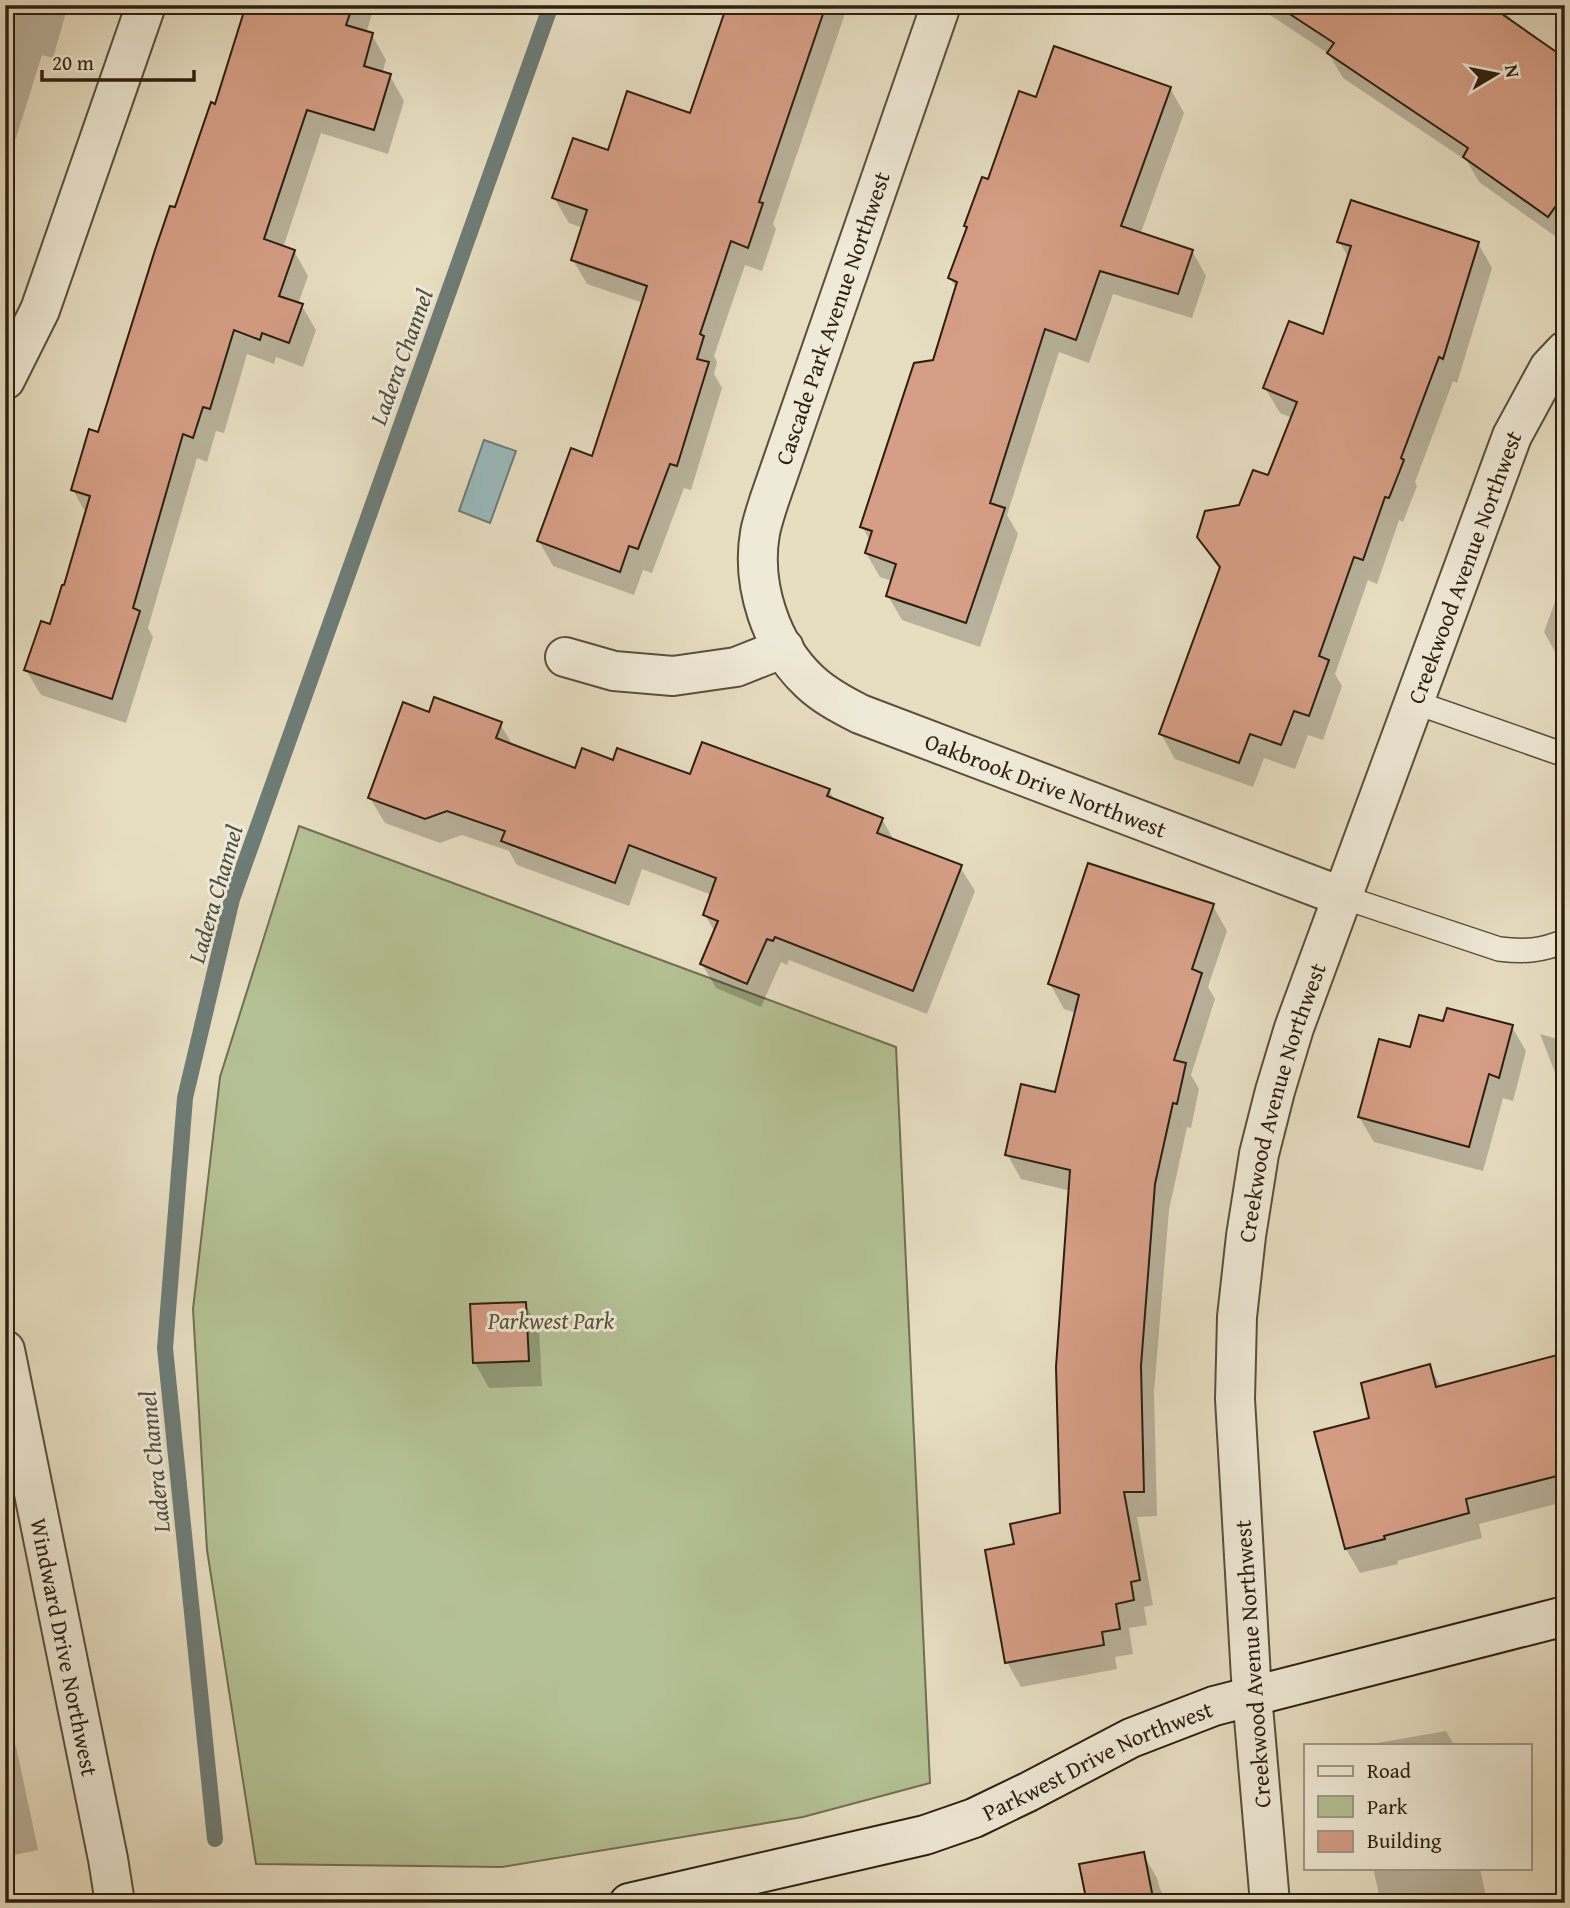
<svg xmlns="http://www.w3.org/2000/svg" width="1570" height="1908" font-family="'Gentium Book Plus',serif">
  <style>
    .green { fill: #b4c194; stroke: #707052; stroke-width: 2 }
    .water { fill: #9ababc; stroke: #6e7c77; stroke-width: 2 }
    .shadow { fill: #0003 }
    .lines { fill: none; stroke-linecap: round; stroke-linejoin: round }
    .stream { stroke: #6e7c77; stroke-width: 16 }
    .building { fill: #d69e86; stroke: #2c1f10; stroke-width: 2 }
    .lane-casing { stroke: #5b4f3c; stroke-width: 26 }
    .street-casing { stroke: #5b4f3c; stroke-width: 42 }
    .secondary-casing { stroke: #2c1f10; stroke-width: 42 }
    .lane { stroke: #efead7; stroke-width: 23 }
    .street { stroke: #efead7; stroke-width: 38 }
    .secondary { stroke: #efead7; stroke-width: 38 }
    .labels { text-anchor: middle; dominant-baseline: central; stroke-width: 6; stroke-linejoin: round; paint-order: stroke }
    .street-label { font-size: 23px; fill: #2c1f10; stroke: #efead7 }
    .park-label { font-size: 23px; font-style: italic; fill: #555038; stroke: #efead7 }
    .water-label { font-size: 24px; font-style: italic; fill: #4d4e44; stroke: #efead7 }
  </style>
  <rect width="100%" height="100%" fill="#e7dec2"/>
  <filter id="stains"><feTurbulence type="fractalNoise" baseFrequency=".00286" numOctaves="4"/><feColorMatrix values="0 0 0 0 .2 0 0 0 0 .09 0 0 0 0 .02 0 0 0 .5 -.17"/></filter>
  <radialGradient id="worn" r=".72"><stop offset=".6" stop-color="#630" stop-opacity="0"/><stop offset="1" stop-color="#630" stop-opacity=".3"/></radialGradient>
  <path class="green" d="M299,826L896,1047L930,1783L803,1817L502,1867L256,1864L207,1550L193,1309L220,1077Z"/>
  <path class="water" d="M484,440L516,451L490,523L459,511Z"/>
  <g class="shadow">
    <path d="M5,5H68L53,58L42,55L5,173Z"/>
    <path d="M249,5H375L366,33L372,35L386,60L382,74L390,76L404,101L388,154L321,133L283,248L294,251L308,276L298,304L302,306L316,330L303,367L276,357L274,364L247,354L224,433L216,431L207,462L197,458L148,628L153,637L126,723L41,695L26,670L51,627L87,515L73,490L100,434L176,210L216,106Z"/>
    <path d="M723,5H848L773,224L776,229L762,271L745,265L714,356L717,362L714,374L722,388L691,490L684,488L652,573L643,570L634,595L553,566L539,541L593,458L643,303L587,284L573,260L583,228L569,223L554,198L609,152L691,115L727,12Z"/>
    <path d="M1255,5H1492L1510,17L1515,25L1565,60V237L1562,241L1479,182L1467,161L1343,78L1329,54Z"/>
    <path d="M1170,88L1184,113L1140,235L1192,251L1206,276L1192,318L1113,294L1089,363L1059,352L1007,515L1018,534L980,647L902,620L888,596L892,581L880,577L866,553L870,541L862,526L935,362L957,290L950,278L968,229L966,226L989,181L1037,99Z"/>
    <path d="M1339,241L1478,243L1492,268L1457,383L1453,381L1415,482L1417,486L1403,522L1399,520L1377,584L1368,580L1335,674L1342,686L1323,740L1308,735L1295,769L1264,758L1253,787L1175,759L1161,734L1220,571L1199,537L1241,507L1269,478L1292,418L1280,413L1265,388L1324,336L1349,259Z"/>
    <path d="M1565,574V659L1558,657L1544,632Z"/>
    <path d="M430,714L500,724L514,747L576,770L614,762L691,776L829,790L835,801L882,819L895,842L960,867L975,891L927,1014L789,960L787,965L781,962L761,1007L716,988L702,964L715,932L705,915L712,895L642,869L629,906L517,865L509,851L462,835L440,843L385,823L370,798Z"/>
    <path d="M1213,906L1227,931L1208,987L1215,999L1191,1075L1199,1089L1191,1128L1187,1127L1169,1210L1154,1392L1157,1516L1137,1517L1153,1605L1144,1607L1147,1625L1129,1628L1133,1654L1115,1657L1117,1669L1021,1687L1007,1662L1062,1515L1071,1191L1021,1179L1007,1154L1057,1094L1076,1013L1064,1009L1050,984Z"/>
    <path d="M1512,1027L1526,1051L1513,1101L1503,1098L1483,1171L1374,1142L1359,1117L1412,1049Z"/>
    <path d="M1540,1034L1565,1041V1098Z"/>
    <path d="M525,1304L539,1329L542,1386L489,1388L475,1363Z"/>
    <path d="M1565,1355V1510L1559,1503L1479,1524L1482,1538L1397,1561L1398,1564L1360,1573L1346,1549L1372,1419L1429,1366L1442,1388Z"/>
    <path d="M5,1728L16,1746L38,1850L5,1857Z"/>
    <path d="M1446,1731L1454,1745H1366Z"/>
    <path d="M1143,1854L1157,1878L1160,1889L1168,1903H1088Z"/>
    <path d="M1373,1868H1480L1487,1903H1381Z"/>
  </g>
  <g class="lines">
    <path class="stream" d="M215,1839L165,1348L185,1098L232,899L551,5"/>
  </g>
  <g class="building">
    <path d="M246,5H353L346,25L373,33L364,66L391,74L374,130L307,110L264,239L295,250L279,296L303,304L289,343L262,333L260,340L234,330L210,409L203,407L193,438L183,434L133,608L140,611L112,699L24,670L41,621L50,624L62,585H64L90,496L71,490L89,429L98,432L155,250L170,206L175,207L211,102L215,104Z"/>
    <path d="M727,5H826L759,202L763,203L748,248L731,241L700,334L704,336L697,359L709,362L677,466L670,464L638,549L629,546L620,572L537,541L571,448L592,456L647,286L571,260L587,210L552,198L573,138L608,150L627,91L690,113Z"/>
    <path d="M1276,5H1489L1565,58V193L1548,217L1463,157L1468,148L1327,53L1334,43Z"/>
    <path d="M1054,46L1171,87L1121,226L1193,250L1178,294L1100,271L1076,340L1045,329L990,503L1005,508L966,623L886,596L896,564L865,553L872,531L860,527L914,363L933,360L957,282L948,278L967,227L964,226L982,177L988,179L1019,91L1036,97Z"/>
    <path d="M1351,200L1479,242L1443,359L1439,357L1401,458L1404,460L1389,498L1385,497L1363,560L1354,557L1319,656L1329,660L1309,716L1294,711L1281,745L1250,734L1239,763L1159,734L1220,567L1197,537L1205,511L1239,505L1253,470L1268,475L1297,402L1263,388L1289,321L1323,334L1351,246L1337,242Z"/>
    <path d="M434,697L502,722L496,738L575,768L582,748L613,760L617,748L690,774L702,742L830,789L827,796L883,818L877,833L962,865L913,991L775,937L773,941L767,939L747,984L700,964L718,921L703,915L716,878L629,845L615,883L501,841L505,831L447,811L425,819L368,798L403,702L429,712Z"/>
    <path d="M1088,863L1214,904L1192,969L1202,973L1174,1060L1186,1063L1177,1104L1173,1103L1155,1184L1141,1366L1144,1492H1124L1140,1580L1131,1582L1134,1600L1116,1604L1120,1629L1102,1632L1104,1645L1005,1663L985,1550L1014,1544L1010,1524L1060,1513L1056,1367L1070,1170L1005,1155L1021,1084L1055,1092L1079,995L1048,984Z"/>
    <path d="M1447,1008L1513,1025L1499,1078L1489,1074L1469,1147L1358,1117L1379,1039L1410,1047L1419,1015L1443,1021Z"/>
    <path d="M526,1302L529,1361L473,1363L470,1304Z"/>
    <path d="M1565,1353V1474L1466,1499L1469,1513L1384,1536L1385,1539L1345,1549L1314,1432L1369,1418L1361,1383L1430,1364L1436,1387Z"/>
    <path d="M1144,1852L1154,1903H1087L1079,1864Z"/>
  </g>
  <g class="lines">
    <g class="lane-casing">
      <g id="lane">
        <path d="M1414,702L1565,755"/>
        <path d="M1343,897L1499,949C1525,952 1541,951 1565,941"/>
      </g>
    </g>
    <g class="street-casing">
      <g id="street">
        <path id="s1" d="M941,5L769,501C766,511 762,522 760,533C751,585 771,646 810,682C825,696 842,705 860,714L1343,897"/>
        <path d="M5,380L40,310L146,5"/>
        <path d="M565,657L614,671L673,676L736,667L784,648"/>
        <path id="s2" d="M5,1350L108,1859L115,1903"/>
        <path id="s3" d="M1270,1903L1252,1695L1235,1399L1237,1317L1246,1236L1259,1154L1275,1091L1294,1028L1512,436L1549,368L1565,351"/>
      </g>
    </g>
    <g class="secondary-casing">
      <g id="secondary">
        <path id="s4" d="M629,1903L925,1835L974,1818L1028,1792L1131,1738L1214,1706L1565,1616"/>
      </g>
    </g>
    <use href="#lane" class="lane"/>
    <use href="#street" class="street"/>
    <use href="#secondary" class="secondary"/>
  </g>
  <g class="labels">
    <g class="street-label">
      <text transform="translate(832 318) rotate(-71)">Cascade Park Avenue Northwest</text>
      <text stroke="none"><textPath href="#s3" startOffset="1374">Creekwood Avenue Northwest</textPath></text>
      <text stroke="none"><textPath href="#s1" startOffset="980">Oakbrook Drive Northwest</textPath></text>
      <text stroke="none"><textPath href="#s3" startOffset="807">Creekwood Avenue Northwest</textPath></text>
      <text stroke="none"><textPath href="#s2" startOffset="303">Windward Drive Northwest</textPath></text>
      <text transform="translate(1252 1664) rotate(-94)">Creekwood Avenue Northwest</text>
      <text stroke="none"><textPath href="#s4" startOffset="492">Parkwest Drive Northwest</textPath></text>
    </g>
    <g class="park-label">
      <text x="551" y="1320">Parkwest Park</text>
    </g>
    <g class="water-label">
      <text transform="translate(401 357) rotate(-70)">Ladera Channel</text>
      <text transform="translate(215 894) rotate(-74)">Ladera Channel</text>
      <text transform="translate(154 1462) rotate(-96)">Ladera Channel</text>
    </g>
  </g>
  <rect width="1570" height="1908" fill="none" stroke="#e7dec2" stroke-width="28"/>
  <rect x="7" y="7" width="1556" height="1894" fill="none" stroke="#2c1f10" stroke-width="3.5"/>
  <rect x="14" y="14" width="1542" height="1880" fill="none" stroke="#2c1f10" stroke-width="2"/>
  <rect x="1304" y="1744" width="228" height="126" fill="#efead7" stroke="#a19987" stroke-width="2"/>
  <rect x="1318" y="1766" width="35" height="10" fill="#efead7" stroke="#a19987" stroke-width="2"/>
  <text x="1367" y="1778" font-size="21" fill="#2c1f10">Road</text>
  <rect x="1318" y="1796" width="35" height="21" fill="#b4c194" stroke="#a19987" stroke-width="2"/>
  <text x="1367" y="1814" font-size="21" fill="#2c1f10">Park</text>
  <rect x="1318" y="1831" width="35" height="21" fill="#d69e86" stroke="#a19987" stroke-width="2"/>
  <text x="1367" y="1848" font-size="21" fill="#2c1f10">Building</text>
  <g transform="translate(1496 74) rotate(80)" stroke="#efead7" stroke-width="5" paint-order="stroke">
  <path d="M0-5L12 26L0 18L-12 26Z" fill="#2c1f10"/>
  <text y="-10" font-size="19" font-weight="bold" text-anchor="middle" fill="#2c1f10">N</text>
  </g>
  <path d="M42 70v10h152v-10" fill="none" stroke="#2c1f10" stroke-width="3.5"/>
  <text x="52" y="70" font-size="21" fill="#2c1f10" stroke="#efead7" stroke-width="5" paint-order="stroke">20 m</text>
  <rect width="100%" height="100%" filter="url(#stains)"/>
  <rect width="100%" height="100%" fill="url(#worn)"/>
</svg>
